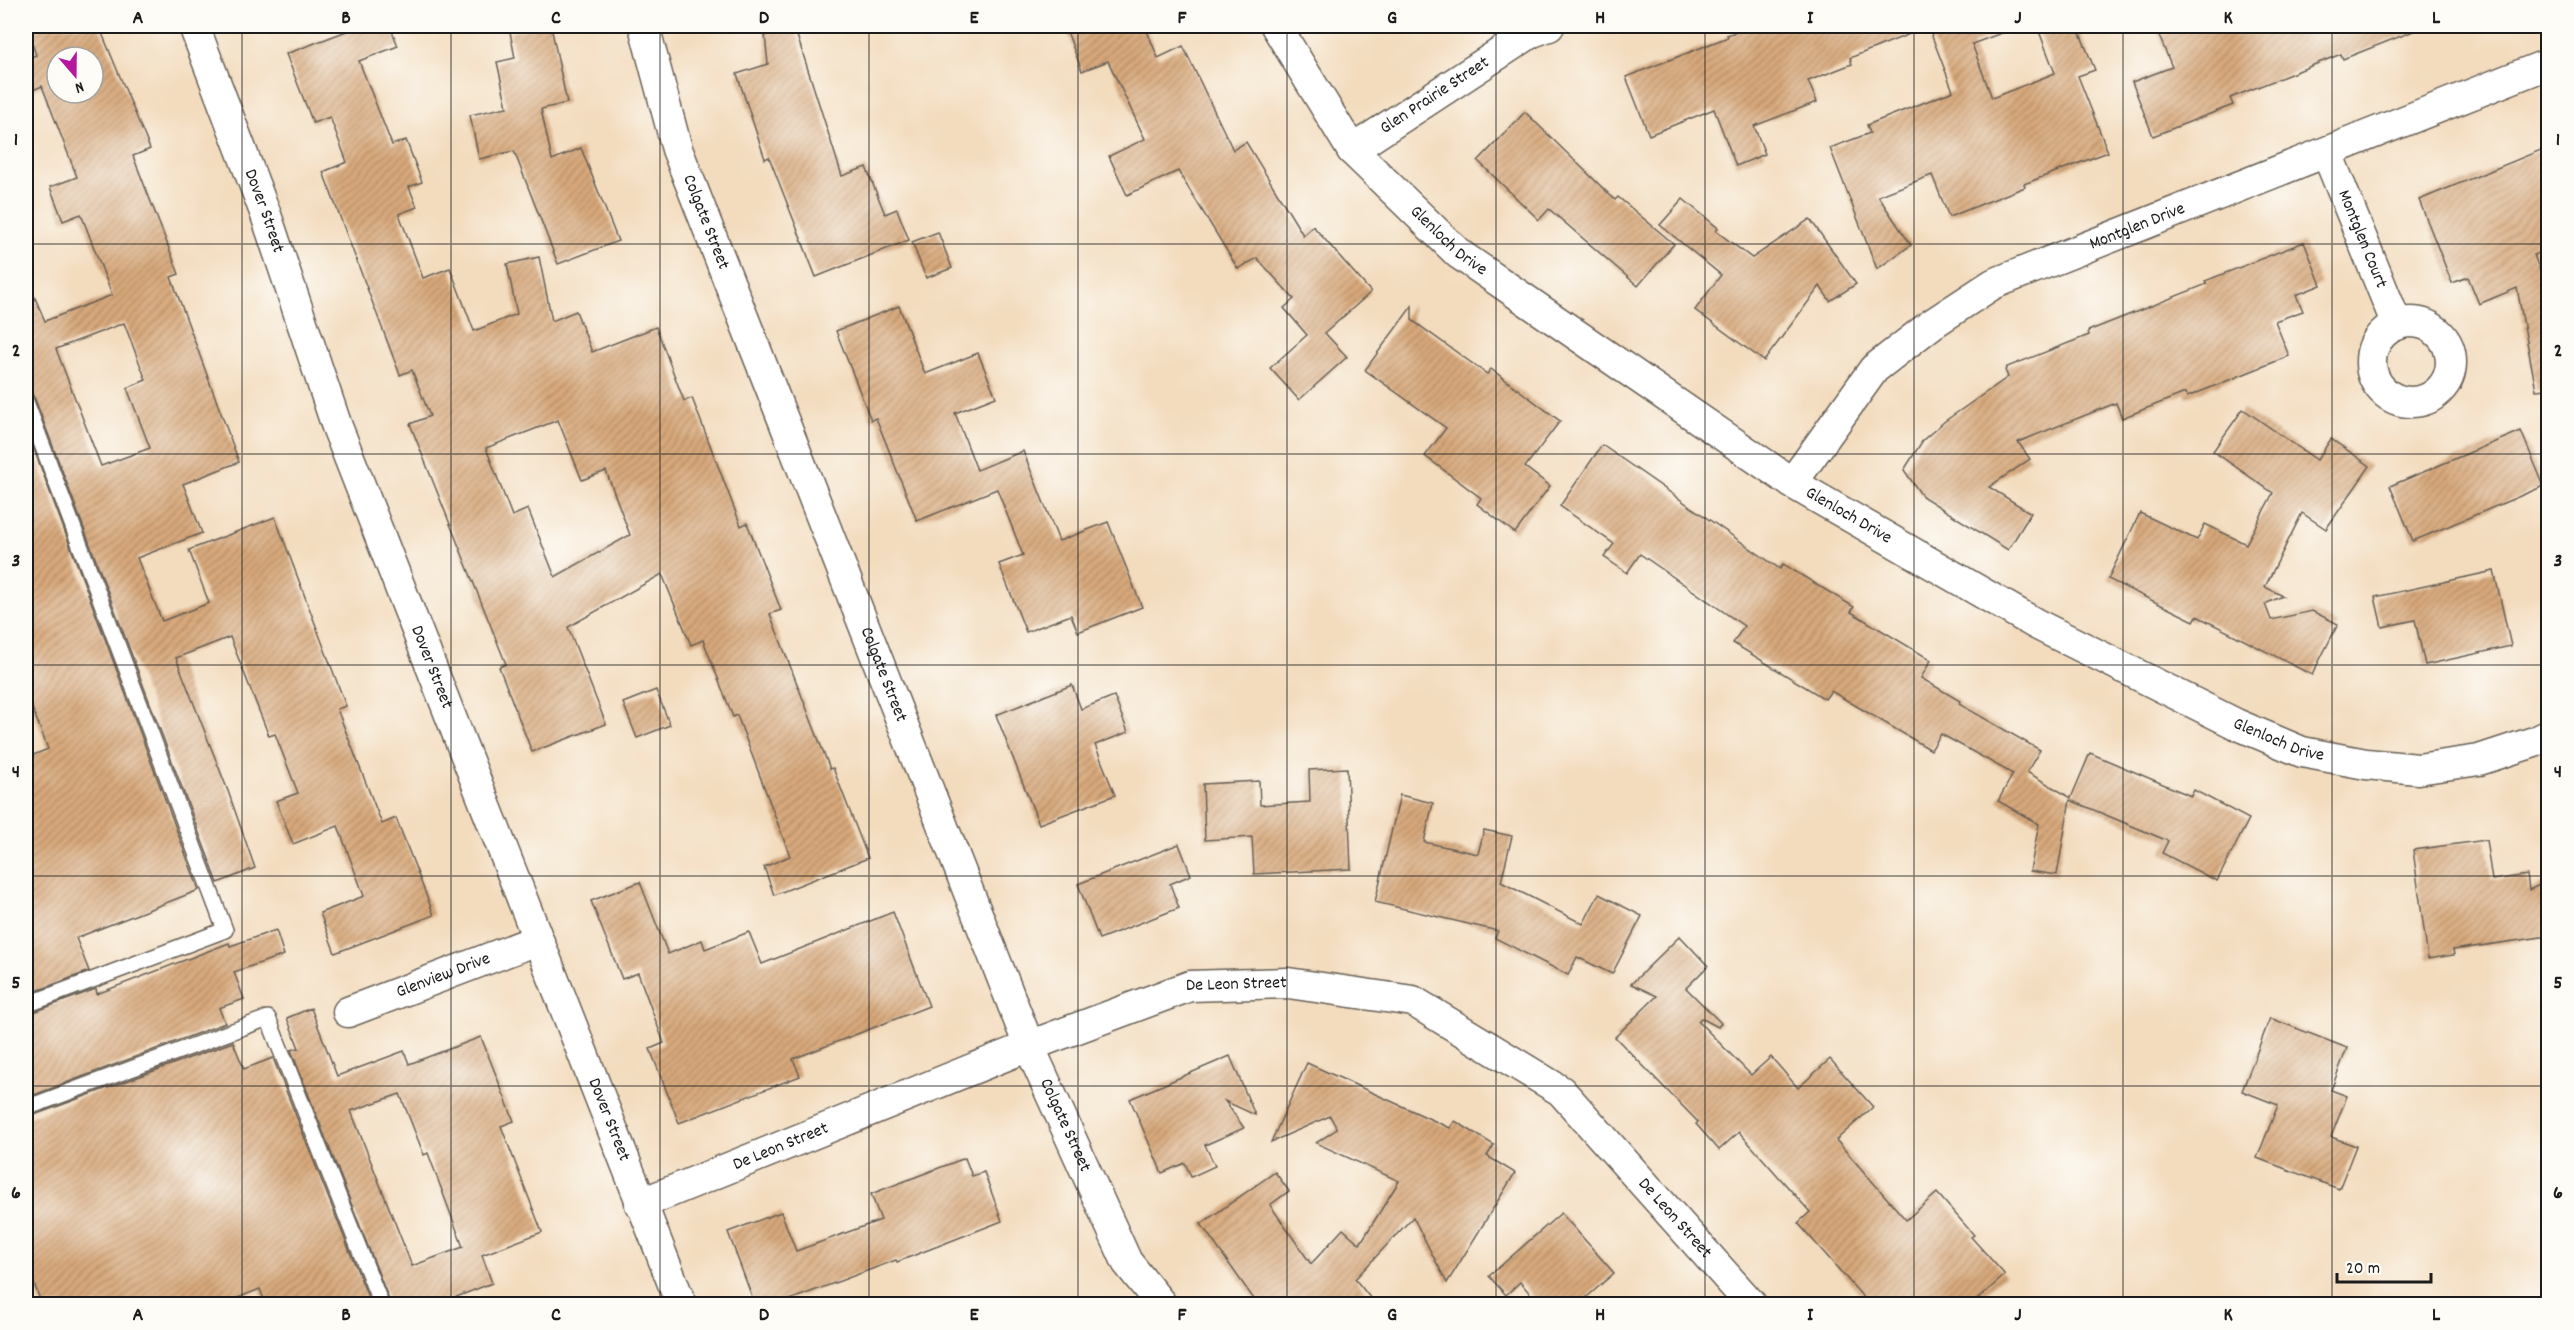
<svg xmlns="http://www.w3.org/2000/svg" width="2574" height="1330" font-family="Dekko,sans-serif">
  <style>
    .building { fill: url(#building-hatch); fill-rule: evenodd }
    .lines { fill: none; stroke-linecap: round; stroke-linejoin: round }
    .service-casing { stroke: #675f55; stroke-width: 18 }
    .minor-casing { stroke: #675f55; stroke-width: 33 }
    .service { stroke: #fff; stroke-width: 15 }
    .minor { stroke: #fff; stroke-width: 30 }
    .grid { fill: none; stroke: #1c1c1c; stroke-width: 1.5; stroke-opacity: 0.55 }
    .labels { text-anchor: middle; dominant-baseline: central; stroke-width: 4.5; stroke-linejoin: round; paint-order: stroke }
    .street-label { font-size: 18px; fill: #1c1c1c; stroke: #fdfcf7 }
    .neatline { fill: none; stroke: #1c1c1c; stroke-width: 2 }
    .grid-label { font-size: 20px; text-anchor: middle; font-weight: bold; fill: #1c1c1c }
  </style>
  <defs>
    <pattern id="building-hatch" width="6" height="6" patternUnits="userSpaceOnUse" patternTransform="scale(1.5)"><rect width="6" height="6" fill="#d8a97b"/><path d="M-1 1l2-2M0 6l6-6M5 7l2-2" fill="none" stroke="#ae8964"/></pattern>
  </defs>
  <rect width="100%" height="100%" fill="#fdfcf7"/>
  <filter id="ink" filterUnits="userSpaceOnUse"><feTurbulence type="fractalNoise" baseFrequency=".0167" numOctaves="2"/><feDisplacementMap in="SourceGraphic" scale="12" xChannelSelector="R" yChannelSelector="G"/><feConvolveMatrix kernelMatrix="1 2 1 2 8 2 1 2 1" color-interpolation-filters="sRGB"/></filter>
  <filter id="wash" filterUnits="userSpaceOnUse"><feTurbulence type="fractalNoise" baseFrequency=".008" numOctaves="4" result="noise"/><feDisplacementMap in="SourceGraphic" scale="24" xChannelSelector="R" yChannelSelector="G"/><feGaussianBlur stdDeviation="1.35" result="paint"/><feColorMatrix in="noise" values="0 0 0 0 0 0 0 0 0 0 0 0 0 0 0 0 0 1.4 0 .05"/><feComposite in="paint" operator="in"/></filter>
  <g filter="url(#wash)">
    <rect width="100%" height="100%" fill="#f3dcbe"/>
    <g id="blocks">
      <g class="building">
        <path d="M26,26H99L150,149L133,156L179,274L171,277L239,462L183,484L202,533L137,558L162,621L209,603L189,550L275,517L346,706L337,709L382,824L396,818L434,915L335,953L320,913L364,896L338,826L293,844L276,801L298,793L275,734L269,736L230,637L176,658L228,791L255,868L218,883L35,399L32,394L26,393V277L45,321L112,295L81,214L63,221L50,187L77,177L42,86L26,93V59L36,55ZM57,57H93V93H57ZM124,323L146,380L127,388L150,448L101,466L56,349Z"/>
        <path d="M360,26H390L398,46L359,61L392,145L406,140L422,182L409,187L417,207L399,214L423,278L450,268L474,331L517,314L507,264L539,257L552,321L576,311L592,352L656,327L684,401L692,398L741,526L747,523L781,610L770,614L830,769L833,768L868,858L774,895L764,867L790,856L737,715L733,717L703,640L691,645L662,574L568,627L606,724L532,752L499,667L506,664L410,424L430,416L412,370L400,375L323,172L347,162L330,117L313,123L286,54ZM558,420L582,480L606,471L630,535L555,577L528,509L512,516L486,448Z"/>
        <path d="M540,26H551L567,103L541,109L552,160L581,148L618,241L558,264L514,151L479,159L470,115L507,107L497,62L515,58L510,32Z"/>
        <path d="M764,26H794L842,176L866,167L885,214L897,209L909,240L816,277L769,157L765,159L737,74L768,64Z"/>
        <path d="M1065,26H1145L1158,58L1183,46L1233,150L1246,142L1303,235L1313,226L1371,292L1325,333L1347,357L1299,400L1270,368L1307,335L1284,308L1294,299L1257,258L1238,269L1178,171L1127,195L1109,156L1145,139L1108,61L1082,71Z"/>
        <path d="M1751,26H1927V27L1850,58L1852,64L1808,81L1817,102L1754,126L1765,154L1736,166L1714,109L1649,135L1626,77L1728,37L1727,35Z"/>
        <path d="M1928,26H2015V28L1972,44L1992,98L2055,73L2037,26H2077L2095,70L2078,76L2108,152L2024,184L2025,187L1949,217L1932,175L1878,196L1911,245L1877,269L1830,148L1870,133L1867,125L1953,91Z"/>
        <path d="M2155,26H2423L2424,27L2343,59L2341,54L2230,98L2233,105L2153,136L2132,82L2172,67Z"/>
        <path d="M1525,112L1615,200L1618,197L1674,244L1638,286L1549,209L1539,220L1478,161Z"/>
        <path d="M2548,147V249L2534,255L2548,292V389L2536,390L2517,288L2479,304L2468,277L2452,283L2419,200Z"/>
        <path d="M1683,199L1718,228L1716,231L1752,258L1810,219L1856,284L1830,301L1820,286L1764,361L1695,310L1721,275L1660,225Z"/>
        <path d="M938,232L952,268L926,278L912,242Z"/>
        <path d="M2304,242L2321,285L2296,295L2303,311L2275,321L2289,356L2187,397L2185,393L2122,418L2116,403L2018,442L2030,459L1989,487L2031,513L2008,550L1922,496L1904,470L1923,440L1945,421L2008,377L2005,370L2007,367L2089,335L2088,331L2207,284L2205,281Z"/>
        <path d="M899,306L925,374L978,353L996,397L955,413L977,470L1023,451L1059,541L1108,522L1142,607L1078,632L1071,615L1026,632L999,564L1023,555L997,489L917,521L876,418L871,420L836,331Z"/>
        <path d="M1412,306V320L1487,374L1491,369L1560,421L1525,467L1550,486L1515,533L1477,504L1481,498L1425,456L1446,428L1365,370Z"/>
        <path d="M2243,409L2317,460L2331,439L2370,466L2326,529L2302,513L2265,587L2283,596L2265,604L2271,620L2312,611L2338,624L2312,675L2197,616L2194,621L2108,579L2140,513L2197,540L2205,524L2246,544L2273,493L2213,451Z"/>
        <path d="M26,428L199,890L76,938L89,971L26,995V758L48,749L26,692Z"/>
        <path d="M2521,431L2544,486L2413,541L2390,486Z"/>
        <path d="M1602,445L1780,569L1783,564L1854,607L1851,612L1931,660L1921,678L1960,701L1959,704L2040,750L2027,772L2071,798L2090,753L2191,796L2194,790L2249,819L2217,881L2162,853L2168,841L2070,800L2057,875L2030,871L2039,824L1998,801L2013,774L1941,734L1931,750L1831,691L1825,699L1733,643L1744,626L1640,554L1627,573L1604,557L1614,544L1560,506Z"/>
        <path d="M2494,571L2511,646L2425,665L2415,620L2382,627L2375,597Z"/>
        <path d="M1072,685L1081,709L1114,696L1128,732L1095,745L1115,795L1039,824L996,715Z"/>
        <path d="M656,690L670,725L637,738L623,703Z"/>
        <path d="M1347,768L1351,869L1254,874L1252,837L1205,840L1203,784L1259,781L1260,805L1310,802L1309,770Z"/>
        <path d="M1400,795L1433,803L1424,842L1478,854L1484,830L1512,836L1501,882L1583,924L1599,894L1642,916L1612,974L1577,957L1568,975L1495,938L1498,931L1375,902Z"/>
        <path d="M2486,840L2492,880L2527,875L2529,890L2548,881V936L2453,950L2454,955L2428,959L2413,850Z"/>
        <path d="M1179,844L1191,875L1170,884L1179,908L1099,939L1078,884Z"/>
        <path d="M640,882L668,954L702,940L705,949L749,932L762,964L893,912L929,1006L793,1059L800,1076L679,1123L650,1049L664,1043L638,973L622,979L591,901Z"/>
        <path d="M276,930L284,955L234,972L244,999L219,1008L225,1023L26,1098V1015L96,989L97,994L229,943L230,946Z"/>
        <path d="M1680,936L1708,966L1686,988L1721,1023L1718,1027L1701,1018L1698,1021L1751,1075L1771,1057L1798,1088L1830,1059L1873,1107L1836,1140L1906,1220L1937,1193L1974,1235L1971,1237L2005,1275L1971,1305H1870L1798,1223L1810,1212L1739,1132L1719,1150L1696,1124L1698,1122L1615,1037L1657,996L1631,984Z"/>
        <path d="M311,1008L337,1076L404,1051L409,1064L481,1037L514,1121L501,1126L542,1232L482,1255L492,1283L436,1305H391L291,1050L299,1048L287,1018ZM400,1094L424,1155L428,1153L463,1247L412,1266L351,1111Z"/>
        <path d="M2270,1018L2347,1048L2331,1090L2347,1096L2331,1137L2356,1146L2339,1189L2257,1158L2278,1105L2242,1091Z"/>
        <path d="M233,1042L244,1069L273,1058L371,1305H266L260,1289L220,1305H42L26,1262V1118Z"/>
        <path d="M1230,1056L1255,1115L1225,1101L1244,1128L1205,1145L1215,1166L1191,1177L1185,1163L1162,1173L1130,1099Z"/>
        <path d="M1307,1063L1450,1128L1455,1121L1494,1145L1487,1156L1515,1173L1447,1283L1413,1217L1355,1279L1376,1305H1258L1201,1224L1275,1172L1289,1191L1270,1205L1311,1264L1343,1229L1360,1244L1399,1181L1316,1143L1337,1129L1330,1116L1271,1142Z"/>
        <path d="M965,1158L972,1176L984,1172L1002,1221L897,1262L896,1260L776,1305H755L728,1232L781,1212L796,1251L881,1220L871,1194Z"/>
        <path d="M1561,1213L1614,1273L1578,1305H1540L1520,1282L1506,1295L1489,1276Z"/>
      </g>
    </g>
  </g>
  <g filter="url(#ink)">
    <use href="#blocks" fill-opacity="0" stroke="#675f55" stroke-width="1.5"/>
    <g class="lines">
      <g class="service-casing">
        <g id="service">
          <path d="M26,402L225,930L26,1005"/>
          <path d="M26,1108L268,1018L381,1304"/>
        </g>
      </g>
      <g class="minor-casing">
        <g id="minor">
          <path id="s1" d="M194,26L266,215L336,424L681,1304"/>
          <path id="s2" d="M644,26L677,149L1029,1046L1127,1262L1161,1304"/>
          <path id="s3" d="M1276,26L1352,150L1459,254L1792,483L2036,624L2236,724L2302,752L2366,764L2418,769L2479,760L2534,742L2548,735"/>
          <path id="s4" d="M1352,150L1532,32L1549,26"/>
          <path id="s5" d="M2327,153L2397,325"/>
          <circle cx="2411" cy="362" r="40"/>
          <path id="s6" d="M1792,483L1874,369L1932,324L1993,284L2548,64"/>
          <path id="s7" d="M348,1012L537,940"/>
          <path id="s8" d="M640,1204L1029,1046L1190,986L1288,983L1413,1001L1561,1091L1751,1304"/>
        </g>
      </g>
      <use href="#service" class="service"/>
      <use href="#minor" class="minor"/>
    </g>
  </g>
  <path class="grid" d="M242,26V1304M451,26V1304M660,26V1304M869,26V1304M1078,26V1304M1287,26V1304M1496,26V1304M1705,26V1304M1914,26V1304M2123,26V1304M2332,26V1304M26,244H2548M26,454H2548M26,665H2548M26,876H2548M26,1086H2548"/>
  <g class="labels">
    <g class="street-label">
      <text stroke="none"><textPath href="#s4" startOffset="99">Glen Prairie Street</textPath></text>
      <text stroke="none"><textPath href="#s1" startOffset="198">Dover Street</textPath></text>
      <text stroke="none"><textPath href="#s2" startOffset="206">Colgate Street</textPath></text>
      <text stroke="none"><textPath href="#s6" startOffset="442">Montglen Drive</textPath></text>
      <text stroke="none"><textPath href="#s5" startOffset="93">Montglen Court</textPath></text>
      <text stroke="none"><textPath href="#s3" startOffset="278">Glenloch Drive</textPath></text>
      <text stroke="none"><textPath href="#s3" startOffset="764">Glenloch Drive</textPath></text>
      <text stroke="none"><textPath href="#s1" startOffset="684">Dover Street</textPath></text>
      <text stroke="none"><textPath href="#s2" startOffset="692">Colgate Street</textPath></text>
      <text stroke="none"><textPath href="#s3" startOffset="1250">Glenloch Drive</textPath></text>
      <text stroke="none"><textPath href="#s7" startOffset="102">Glenview Drive</textPath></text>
      <text stroke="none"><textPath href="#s8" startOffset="638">De Leon Street</textPath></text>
      <text stroke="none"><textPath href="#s1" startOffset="1170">Dover Street</textPath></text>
      <text stroke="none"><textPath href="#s2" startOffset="1178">Colgate Street</textPath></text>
      <text stroke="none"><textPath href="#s8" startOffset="152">De Leon Street</textPath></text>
      <text stroke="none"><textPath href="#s8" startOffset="1160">De Leon Street</textPath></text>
    </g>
  </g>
  <rect width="2574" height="1330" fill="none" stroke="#fdfcf7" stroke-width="66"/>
  <g transform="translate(75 75) rotate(160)"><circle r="28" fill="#fdfcf7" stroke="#a3a29f" stroke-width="1.5"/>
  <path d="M0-4.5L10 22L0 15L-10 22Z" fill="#b5179e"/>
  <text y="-9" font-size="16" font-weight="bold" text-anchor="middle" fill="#1c1c1c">N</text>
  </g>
  <path d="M2337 1273v9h94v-9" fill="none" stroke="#1c1c1c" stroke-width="3"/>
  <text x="2346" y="1273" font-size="18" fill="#1c1c1c" stroke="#fdfcf7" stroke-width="4.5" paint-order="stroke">20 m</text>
  <rect x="33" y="33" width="2508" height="1264" class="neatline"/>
  <g class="grid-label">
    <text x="138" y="23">A</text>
    <text x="346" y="23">B</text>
    <text x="556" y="23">C</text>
    <text x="764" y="23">D</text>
    <text x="974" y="23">E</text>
    <text x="1182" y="23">F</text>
    <text x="1392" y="23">G</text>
    <text x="1600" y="23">H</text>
    <text x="1810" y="23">I</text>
    <text x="2018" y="23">J</text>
    <text x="2228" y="23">K</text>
    <text x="2436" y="23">L</text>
    <text x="16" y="145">1</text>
    <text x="2558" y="145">1</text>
    <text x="16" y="356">2</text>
    <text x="2558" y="356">2</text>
    <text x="16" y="566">3</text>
    <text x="2558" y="566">3</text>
    <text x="16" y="777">4</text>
    <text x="2558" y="777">4</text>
    <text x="16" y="988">5</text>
    <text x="2558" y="988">5</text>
    <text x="16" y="1198">6</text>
    <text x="2558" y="1198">6</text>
    <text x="138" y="1320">A</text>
    <text x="346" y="1320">B</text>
    <text x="556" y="1320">C</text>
    <text x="764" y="1320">D</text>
    <text x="974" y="1320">E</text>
    <text x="1182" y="1320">F</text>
    <text x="1392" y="1320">G</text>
    <text x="1600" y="1320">H</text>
    <text x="1810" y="1320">I</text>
    <text x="2018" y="1320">J</text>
    <text x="2228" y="1320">K</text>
    <text x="2436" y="1320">L</text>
  </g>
</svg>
